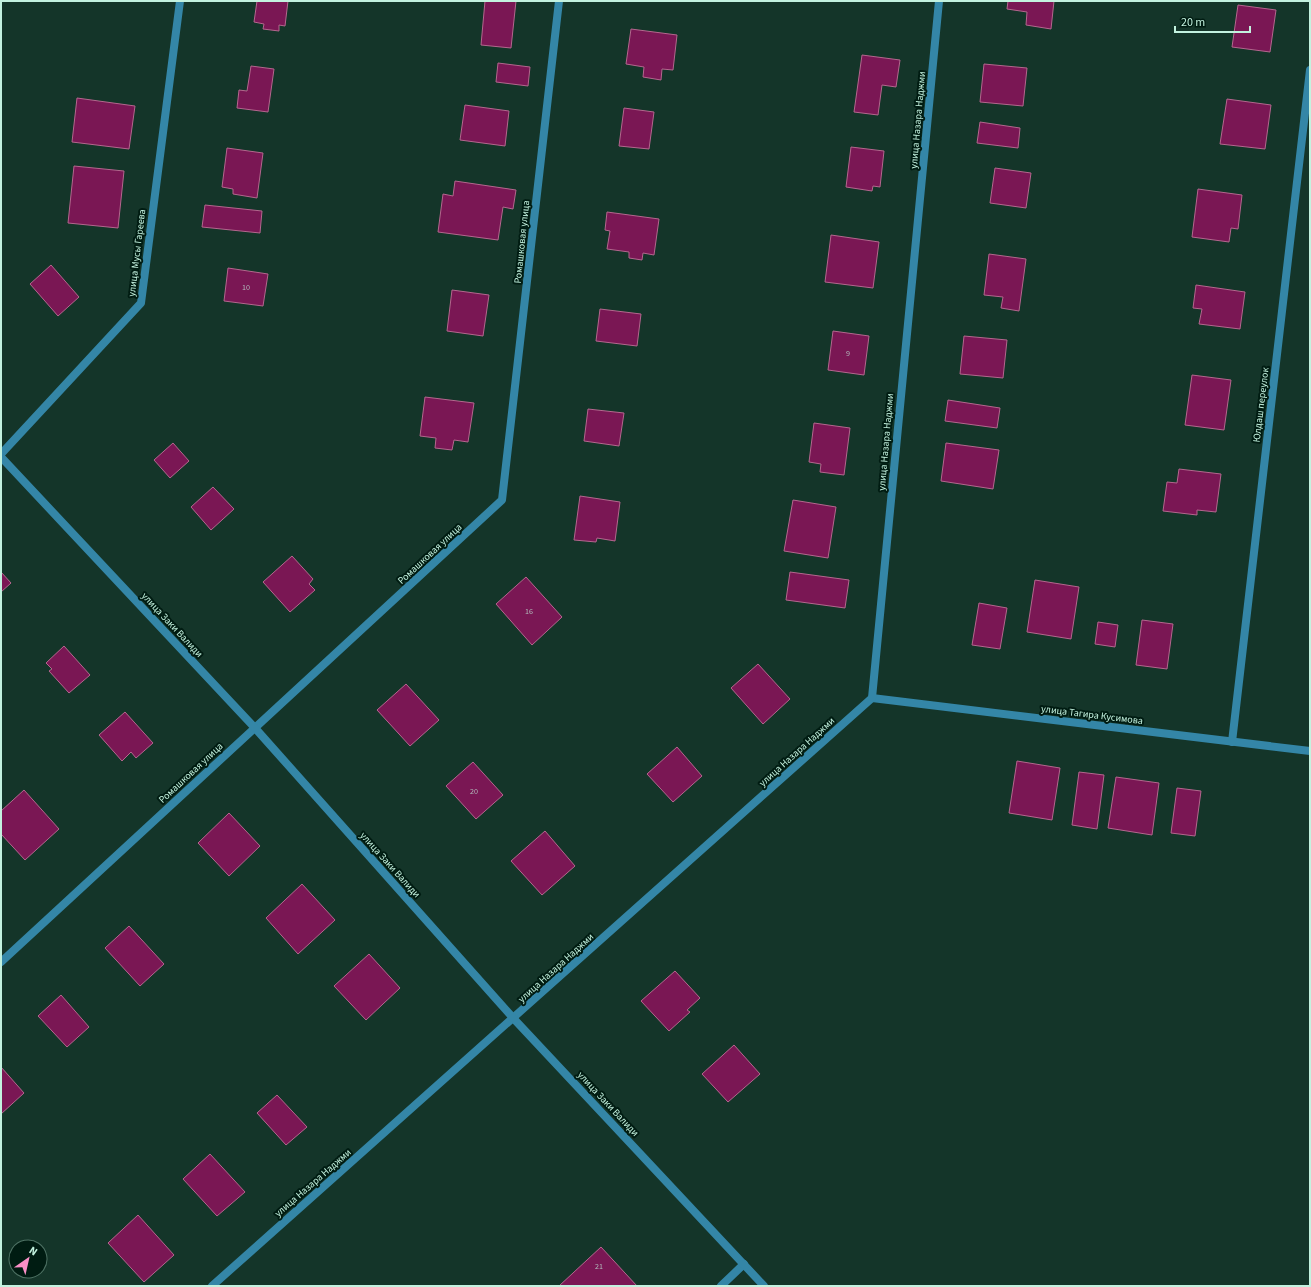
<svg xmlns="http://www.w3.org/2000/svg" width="1311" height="1287" font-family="'Source Sans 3',sans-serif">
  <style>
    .building { fill: #7a1754; stroke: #b4678e }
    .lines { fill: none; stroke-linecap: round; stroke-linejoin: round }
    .minor { stroke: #3486a7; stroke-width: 8 }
    .tertiary { stroke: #3486a7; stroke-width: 8 }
    .labels { text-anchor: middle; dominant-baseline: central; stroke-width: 4; stroke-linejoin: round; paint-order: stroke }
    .number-label { font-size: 8px; fill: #b1bbbc }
    .street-label { font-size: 10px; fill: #c3f2df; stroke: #001c12 }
  </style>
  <rect width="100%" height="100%" fill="#143529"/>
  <g class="building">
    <path d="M257,1H288L285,26L279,25V31L263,29L264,24L254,22Z"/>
    <path d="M485,1H516L511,48L481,45Z"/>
    <path d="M1008,1H1054L1051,29L1026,25L1027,12L1007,9Z"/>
    <path d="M1238,5L1276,10L1270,52L1232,47Z"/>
    <path d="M631,29L677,35L673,70L662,69L661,80L643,77L644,67L626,64Z"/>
    <path d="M862,55L900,60L896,87L882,85L878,115L854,112Z"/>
    <path d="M498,63L530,67L528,86L496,82Z"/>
    <path d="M984,64L1027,68L1023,106L980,102Z"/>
    <path d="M251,66L274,69L268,112L237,108L239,90L247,91Z"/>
    <path d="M77,98L135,106L129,149L72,142Z"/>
    <path d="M1227,99L1271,105L1265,149L1220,144Z"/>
    <path d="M465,105L509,111L505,146L460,140Z"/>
    <path d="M624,108L654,112L649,149L619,146Z"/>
    <path d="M980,122L1020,128L1018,148L977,143Z"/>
    <path d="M851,147L884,151L880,187L873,186L872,191L846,187Z"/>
    <path d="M227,148L263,153L257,198L233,194V189L222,187Z"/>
    <path d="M74,166L124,171L118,228L68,223Z"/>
    <path d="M995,168L1031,173L1026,208L990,203Z"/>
    <path d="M455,181L516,190L513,209L503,207L498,240L438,232L443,194L453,196Z"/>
    <path d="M1198,189L1242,195L1238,229L1231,228L1229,242L1192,237Z"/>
    <path d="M205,205L262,211L260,233L202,227Z"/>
    <path d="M607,212L659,219L654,255L643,253L642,260L629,258V252L607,249L610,231L605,230Z"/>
    <path d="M831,235L879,242L873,288L825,282Z"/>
    <path d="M989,254L1026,259L1019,311L1001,308L1003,297L984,295Z"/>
    <path d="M51,265L79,297L58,316L30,284Z"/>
    <path d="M228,268L268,274L263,306L224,301Z"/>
    <path d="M1196,285L1245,292L1240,329L1199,324L1202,309L1193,308Z"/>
    <path d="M452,290L489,295L483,336L447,331Z"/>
    <path d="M600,309L641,314L637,346L596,341Z"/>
    <path d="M833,331L869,336L864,375L828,370Z"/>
    <path d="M964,336L1007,340L1003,378L960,374Z"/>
    <path d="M1192,375L1231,380L1224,430L1185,425Z"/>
    <path d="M425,397L474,403L468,442L454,440L452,450L435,448L436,438L420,436Z"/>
    <path d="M948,400L1000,408L997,428L945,421Z"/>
    <path d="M588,409L624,413L619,446L584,441Z"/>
    <path d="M814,423L850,428L844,475L820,472L821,464L809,462Z"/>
    <path d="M173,443L189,461L170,478L154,460Z"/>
    <path d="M946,443L999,450L993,489L941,481Z"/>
    <path d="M1179,469L1221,474L1216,512L1197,510V515L1163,511L1167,482L1177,483Z"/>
    <path d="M213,487L234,509L211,530L191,507Z"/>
    <path d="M580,496L620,502L615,541L597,538L596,542L574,540Z"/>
    <path d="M793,500L836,507L828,558L784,551Z"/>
    <path d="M292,556L313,579L309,584L315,590L290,612L263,582Z"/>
    <path d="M1,572L11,583L1,592Z"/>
    <path d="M790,572L849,580L845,608L786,600Z"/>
    <path d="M526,577L562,617L532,645L496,604Z"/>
    <path d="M1035,580L1079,587L1071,639L1027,632Z"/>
    <path d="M979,603L1007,608L1000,649L972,645Z"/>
    <path d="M1142,620L1173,624L1167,669L1136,665Z"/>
    <path d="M1098,622L1118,625L1115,647L1095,644Z"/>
    <path d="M64,646L90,675L69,693L49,671L52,669L46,663Z"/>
    <path d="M758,664L790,699L763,724L731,688Z"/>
    <path d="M406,684L439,720L410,746L377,710Z"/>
    <path d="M125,712L153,743L136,758L131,752L122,761L99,735Z"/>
    <path d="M677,747L702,776L673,802L647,774Z"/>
    <path d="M1017,761L1060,768L1052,820L1009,813Z"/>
    <path d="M473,762L503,795L476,819L446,786Z"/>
    <path d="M1079,772L1104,775L1097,829L1072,825Z"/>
    <path d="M1116,777L1159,783L1152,835L1108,828Z"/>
    <path d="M1177,788L1201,791L1195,836L1171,833Z"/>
    <path d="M24,790L59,829L25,860L1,834V811Z"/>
    <path d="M229,813L260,846L229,876L198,843Z"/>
    <path d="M545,831L575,866L542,895L511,861Z"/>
    <path d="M302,884L335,920L298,954L266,918Z"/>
    <path d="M129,926L164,964L140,986L105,948Z"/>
    <path d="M369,954L400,988L366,1020L334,986Z"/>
    <path d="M675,971L700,998L687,1010L690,1012L669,1031L641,1001Z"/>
    <path d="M61,995L89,1027L67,1047L38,1016Z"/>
    <path d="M734,1045L760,1074L728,1102L702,1074Z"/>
    <path d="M1,1067L24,1093L1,1114Z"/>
    <path d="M277,1095L307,1127L286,1145L257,1113Z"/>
    <path d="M210,1154L245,1192L217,1216L183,1179Z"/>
    <path d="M138,1215L174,1255L144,1282L108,1243Z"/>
    <path d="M601,1247L637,1286H559Z"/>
  </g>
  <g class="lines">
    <g class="minor">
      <path d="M1,454L141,303L180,1"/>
      <path d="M872,698L1310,751"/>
      <path d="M1232,742L1310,70"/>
      <path d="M1,962L502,500L559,1"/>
      <path d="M212,1286L872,698L939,1"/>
      <path d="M721,1286L744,1264"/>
    </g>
    <path class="tertiary" d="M1,457L255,728L514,1019L764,1286"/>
  </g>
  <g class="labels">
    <g class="number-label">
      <text x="246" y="287">10</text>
      <text x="848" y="353">9</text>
      <text x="529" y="611">16</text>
      <text x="474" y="791">20</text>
      <text x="599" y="1266">21</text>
    </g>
    <g class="street-label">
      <text transform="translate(918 120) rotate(-85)">улица Назара Наджми</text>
      <text transform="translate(522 242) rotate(-84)">Ромашковая улица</text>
      <text transform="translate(137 253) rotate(-83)">улица Мусы Гареева</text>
      <text transform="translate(1261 405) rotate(-83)">Юлдаш переулок</text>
      <text transform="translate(886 442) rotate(-85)">улица Назара Наджми</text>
      <text transform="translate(430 554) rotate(-43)">Ромашковая улица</text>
      <text transform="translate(172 625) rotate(47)">улица Заки Валиди</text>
      <text transform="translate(1092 715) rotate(7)">улица Тагира Кусимова</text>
      <text transform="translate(797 752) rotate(-42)">улица Назара Наджми</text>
      <text transform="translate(191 773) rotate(-43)">Ромашковая улица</text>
      <text transform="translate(390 865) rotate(48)">улица Заки Валиди</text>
      <text transform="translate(556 968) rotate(-42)">улица Назара Наджми</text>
      <text transform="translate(608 1104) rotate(47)">улица Заки Валиди</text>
      <text transform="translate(313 1183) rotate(-41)">улица Назара Наджми</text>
    </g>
  </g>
  <rect width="1311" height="1287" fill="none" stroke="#c3f2df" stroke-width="4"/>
  <g transform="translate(28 1259) rotate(34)"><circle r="19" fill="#001c12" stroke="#4e7264"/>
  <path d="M0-3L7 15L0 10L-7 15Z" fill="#fa8fc7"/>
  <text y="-6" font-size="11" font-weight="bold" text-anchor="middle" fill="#c3f2df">N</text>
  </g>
  <path d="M1175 26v6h75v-6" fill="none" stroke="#c3f2df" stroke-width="2"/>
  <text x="1181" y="26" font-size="12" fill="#c3f2df" stroke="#001c12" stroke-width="3" paint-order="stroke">20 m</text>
</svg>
